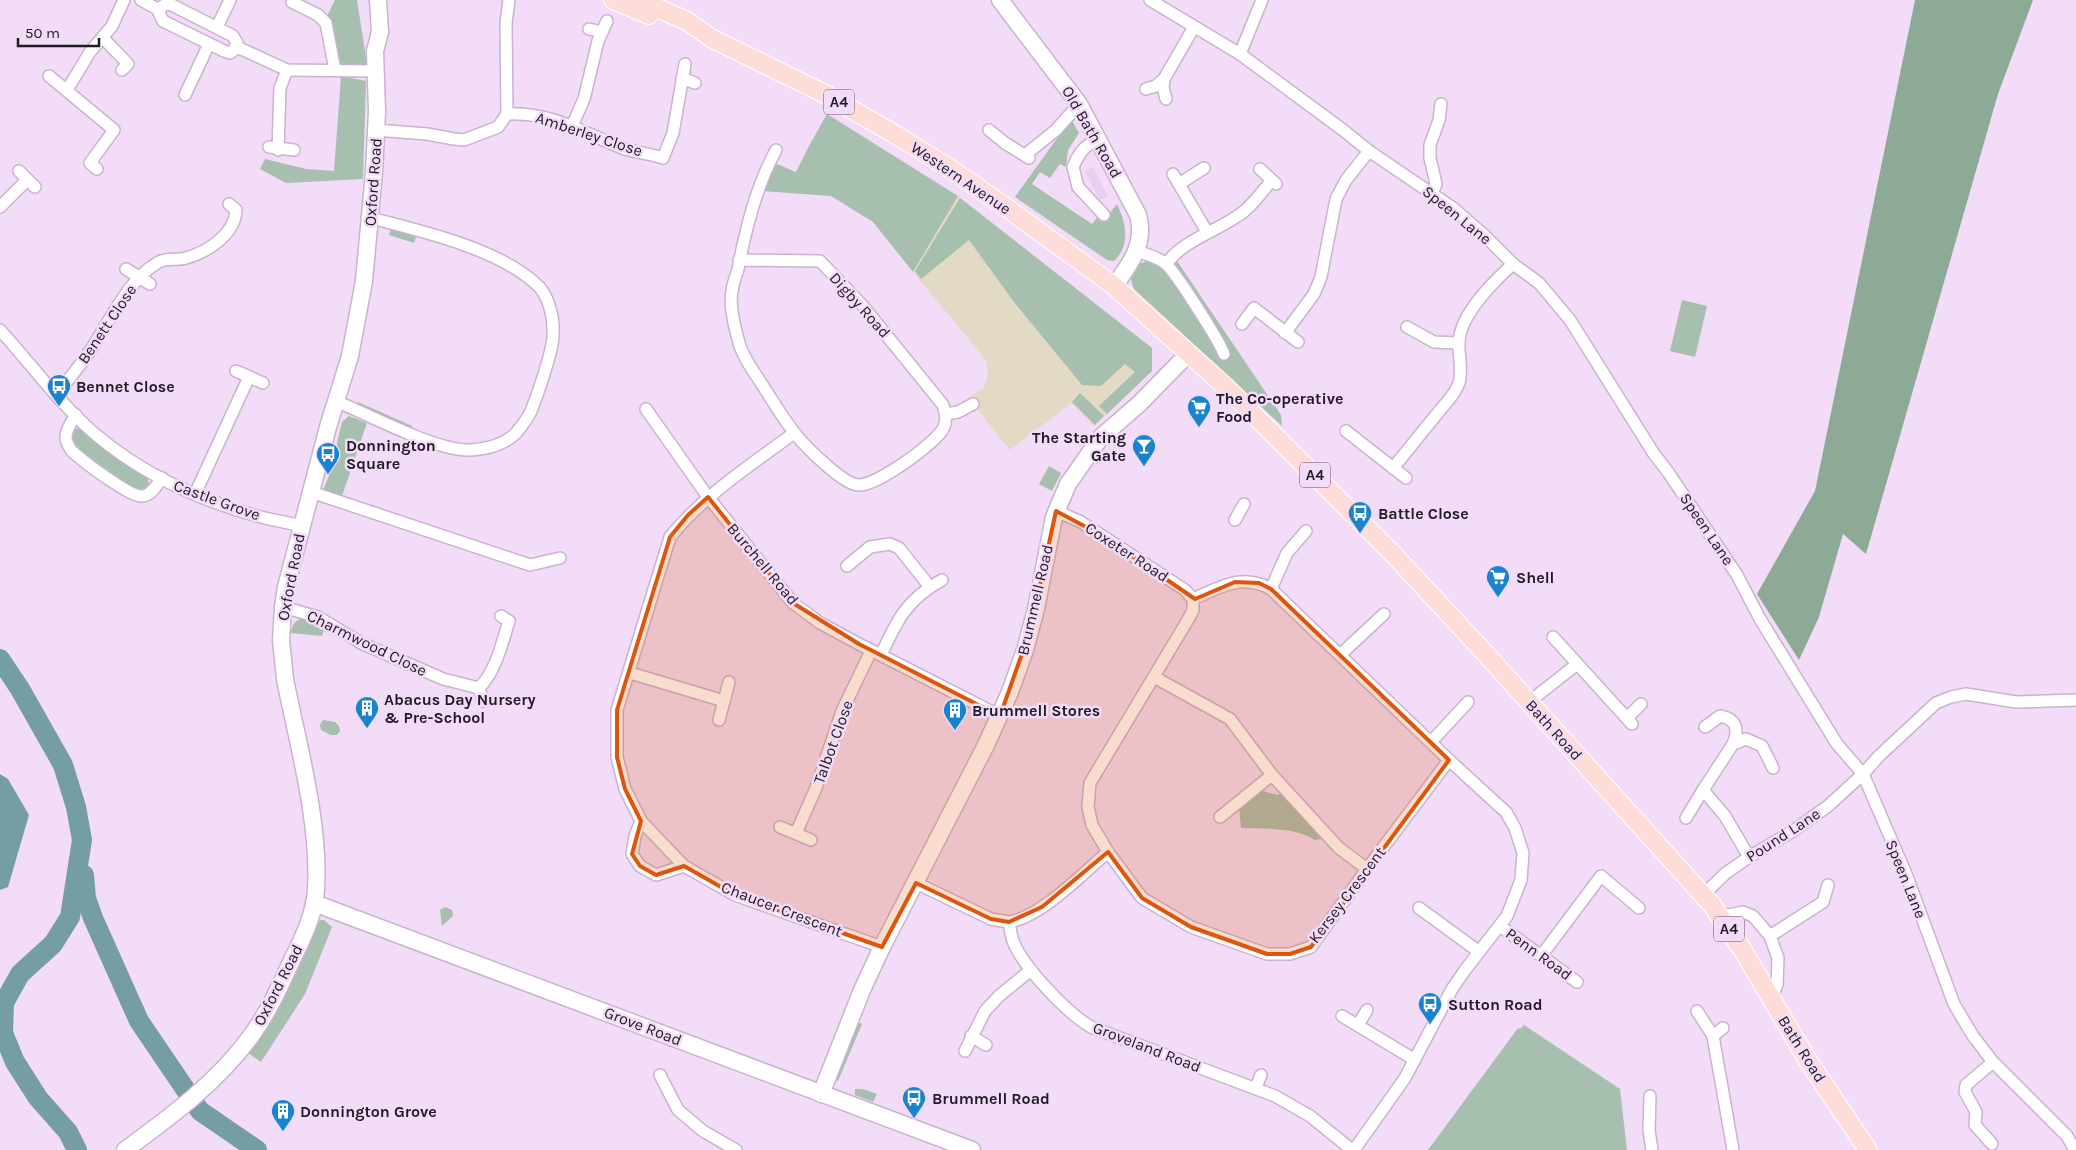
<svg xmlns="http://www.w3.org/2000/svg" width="2076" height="1150" font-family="Karla,sans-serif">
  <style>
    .built { fill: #eaceef }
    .education { fill: #e3dac5 }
    .green { fill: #a7bfae }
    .forest { fill: #8caa95 }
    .water { fill: #759ea2 }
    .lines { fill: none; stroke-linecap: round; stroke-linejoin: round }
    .river { stroke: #759ea2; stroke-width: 20 }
    .street-casing { stroke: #c9b3cd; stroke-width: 14 }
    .secondary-casing { stroke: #c9b3cd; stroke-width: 19 }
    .primary-casing { stroke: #fff; stroke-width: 20 }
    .street { stroke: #fff; stroke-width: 11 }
    .secondary { stroke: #fff; stroke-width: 16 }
    .primary { stroke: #fedcd7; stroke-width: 18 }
    .marked { fill: #de560d; fill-opacity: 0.2; stroke: #de560d; stroke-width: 4; stroke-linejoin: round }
    .labels { text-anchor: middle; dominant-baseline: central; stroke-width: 5; stroke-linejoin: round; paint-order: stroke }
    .shield { fill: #f2dcf7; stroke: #605463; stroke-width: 1 }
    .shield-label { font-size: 15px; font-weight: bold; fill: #211923 }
    .street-label { font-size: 16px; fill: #211923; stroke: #f2dcf7 }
    .poi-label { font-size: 16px; font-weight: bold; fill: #211923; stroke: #f2dcf7; text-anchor: start }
  </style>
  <rect width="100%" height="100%" fill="#f2dcf7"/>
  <path class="built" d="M1093,167L1108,197L1100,200L1085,171Z"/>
  <path class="education" d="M958,196L1152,348V371L1094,426L1071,403L1010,450L968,398L984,388L988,374L986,360L913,272Z"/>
  <g class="green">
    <path d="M335,0H357L367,64L357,65L356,69H337L327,16Z"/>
    <path d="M341,76L366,81L363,179L286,183L260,169L265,159L306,169L334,171Z"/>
    <path d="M827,114L958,196L913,272L873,222L831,196L762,191L772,162L796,172L809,146Z"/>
    <path d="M1071,119L1079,133L1068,150L1066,167L1060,164L1050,178L1040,172L1032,184L1092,224L1100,214L1106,218L1117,204C1126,223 1131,245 1114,261L1107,260L1015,197Z"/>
    <path d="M960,198L1152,348V371L1107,414L1099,406L1135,372L1125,364L1101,386L1082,385L1014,302L969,240L921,279L915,271Z"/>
    <path d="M391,229L416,237L414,243L389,235Z"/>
    <path d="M1150,260L1166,268L1177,261L1281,415L1282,426L1135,290C1126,275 1134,264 1150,260Z"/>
    <path d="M1682,300L1707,306L1695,357L1670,351Z"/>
    <path d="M1080,393L1104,416L1095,425L1072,402Z"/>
    <path d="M358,402L412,426L410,430L356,406Z"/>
    <path d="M349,416L367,423L342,496L323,490L330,473L342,422Z"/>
    <path d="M80,428L148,479L149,486C147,489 144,491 140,491C126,491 84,452 72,442V435L74,429Z"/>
    <path d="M1049,466L1061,473L1052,491L1039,484Z"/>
    <path d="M306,617L316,620L325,627L322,636L291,633C292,623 296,620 306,617Z"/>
    <path d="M323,720L335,722L339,726L340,731L337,735H331L321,730L320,725Z"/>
    <path d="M1259,790L1278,795L1282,791L1321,839L1315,840C1294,827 1265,829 1241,828L1239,807Z"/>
    <path d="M445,907L452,910L453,916L442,926L440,910Z"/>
    <path d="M320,920H324L332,927L305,994L261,1062L247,1052Z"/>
    <path d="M857,1022L862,1024L838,1081L834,1079Z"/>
    <path d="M1524,1025L1620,1089L1627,1150H1428L1518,1028L1520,1029Z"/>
    <path d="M855,1089H863L877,1094L873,1102L855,1095Z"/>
  </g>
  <path class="forest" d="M1915,0H2033L1998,94L1866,554L1843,534L1819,617L1799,660L1757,594L1815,491Z"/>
  <path class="water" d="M0,774L8,779L29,815L8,887L0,890Z"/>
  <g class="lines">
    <g class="river">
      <path d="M0,659L20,689L63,765L76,807L82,840L70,917L53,944L20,974L4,1003L3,1033L15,1062L38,1098L68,1132L77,1150"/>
      <path d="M84,875L86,898L93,918L139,1021L200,1111L257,1150"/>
    </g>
    <g class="street-casing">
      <g id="street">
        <path d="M141,0L159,10"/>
        <path d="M1150,0L1240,54L1343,130L1369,151L1453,208L1485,236L1513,264L1539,283L1570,320L1654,454L1668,472L1737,575L1760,619L1837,744L1863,774L1906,874L1954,1004L1973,1036L1993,1062L2067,1136L2075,1150"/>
        <path d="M292,2L318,15L326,23L335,70"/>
        <path d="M166,4L172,5L233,36L237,43L234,50L230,53L224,51L163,21L159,13L161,7Z"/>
        <path d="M217,27L230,0"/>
        <path d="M589,29L602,32"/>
        <path d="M103,38L128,64L122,70"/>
        <path d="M237,47L287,70L377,71"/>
        <path d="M1240,54L1262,0"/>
        <path d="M49,76L114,130L90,163L97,169"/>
        <path d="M682,78L695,83"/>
        <path d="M1164,79L1163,87L1166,99"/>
        <path d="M1146,89L1156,86L1164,79L1194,27"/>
        <path d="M67,90L90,52L112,26L124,0"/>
        <path d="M185,95L209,44"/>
        <path d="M507,114C548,111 585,133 622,148C634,152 650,154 663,158L673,133L685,64"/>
        <path d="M572,126L584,99L598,41L607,21"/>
        <path d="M376,130L427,134L454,139L464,140L498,127L507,114L506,23L509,0"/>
        <path d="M989,130L1005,143L1029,158"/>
        <path d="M1099,140C1085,144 1079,153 1073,167L1078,187L1104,215"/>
        <path d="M269,147L294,150"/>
        <path d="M278,150L280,88L287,70"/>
        <path d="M1025,155L1056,130L1079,104"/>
        <path d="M1260,169L1276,184"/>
        <path d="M19,171L35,187"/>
        <path d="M1173,174L1207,232"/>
        <path d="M1179,184L1204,168"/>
        <path d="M1432,194L1436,184L1430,158V145L1439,120L1441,104"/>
        <path d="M0,207L27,180"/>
        <path d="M1136,251C1146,254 1157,257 1165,263C1175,271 1220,342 1224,354"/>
        <path d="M739,260L820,261L862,305L943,405C945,412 947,419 944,427C938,442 875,487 858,485C843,484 807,448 797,436C783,419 773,401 761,383C753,370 743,358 739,343C735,328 729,306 732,291C733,283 736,276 738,269C746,228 756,187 776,150"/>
        <path d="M1166,264C1183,241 1212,233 1236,217C1250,209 1261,193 1271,181"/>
        <path d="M126,269L150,284"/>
        <path d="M1242,324L1254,308L1298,342"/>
        <path d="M1407,327L1434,342L1459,343"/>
        <path d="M0,330C31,364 60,404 95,434C141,473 199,500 257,516C271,520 287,522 301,526"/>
        <path d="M1285,333L1314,294L1321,277L1336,199L1346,180L1369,151"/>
        <path d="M236,371L263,383"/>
        <path d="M57,394C68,380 80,366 90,351C109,323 127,281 157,263C166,257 176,261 186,258C208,252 235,234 236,210L229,204"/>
        <path d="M336,401C369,415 438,452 471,450C487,449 504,445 516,433C521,427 528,418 531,411C537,396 553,351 553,335C554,318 549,294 535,283C496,248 421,231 371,218"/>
        <path d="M646,409L708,497L793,603L820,623L859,644L1000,716"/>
        <path d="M946,414L958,412L973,404"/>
        <path d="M76,415C72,422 65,430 66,439C67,443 69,447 71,450C81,460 130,497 142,496C151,496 157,485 162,478"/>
        <path d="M1346,431L1406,478"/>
        <path d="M794,433C751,465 704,495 670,537L617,710V757L625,789L641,821L684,866L735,895L882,947"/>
        <path d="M1393,468C1408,450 1422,432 1437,414C1445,403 1454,397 1459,383C1463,371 1458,354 1459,341C1461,314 1494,281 1513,264"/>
        <path d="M311,492L530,565L560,558"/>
        <path d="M195,494L249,377"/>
        <path d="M1056,511L1081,522L1185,590L1193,599"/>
        <path d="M1235,520L1244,504"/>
        <path d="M847,566L870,547L890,544L899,548L930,587"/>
        <path d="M1271,589L1287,553L1306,531"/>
        <path d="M1193,599C1221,587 1241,573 1271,589L1449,760L1497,804L1506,812L1515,828L1523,853L1521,880L1507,916L1465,970L1452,989L1405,1078L1354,1150"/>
        <path d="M1193,599V610L1189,618L1090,783L1088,807L1092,825L1108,852L1142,898L1191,927L1267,954H1290L1311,947L1367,869L1449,760"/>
        <path d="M283,607L318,617L361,643L443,679L479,688C496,671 502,643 509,621L501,616"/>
        <path d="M1553,637L1632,724"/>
        <path d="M1341,654L1384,614"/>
        <path d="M881,655C897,620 907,599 942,580"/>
        <path d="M630,673L724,701"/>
        <path d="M1154,677L1230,719L1272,775L1339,848L1367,869"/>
        <path d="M479,688L483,701"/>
        <path d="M1529,702L1576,665"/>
        <path d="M1627,718L1641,704"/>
        <path d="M719,720L729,682"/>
        <path d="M1705,727L1720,716C1737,719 1739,730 1733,744"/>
        <path d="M1431,742L1468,702"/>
        <path d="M1220,817L1272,775"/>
        <path d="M1686,818L1703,790"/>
        <path d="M641,821L635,836L632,854L640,866L656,875L684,866"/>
        <path d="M780,827L811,840"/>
        <path d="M796,833L816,788L842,711L871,651"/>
        <path d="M1749,857L1725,816L1703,790L1733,744L1746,739L1762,746L1773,768"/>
        <path d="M916,883L991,919L1009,922C1010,928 1011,935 1013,941C1023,967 1067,1013 1091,1027L1275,1096L1310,1116L1352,1150"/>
        <path d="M1703,895L1726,873L1749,857L1793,831L1828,806L1863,774L1879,756L1936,703L1951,697L1966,694L2016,702L2076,700"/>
        <path d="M1419,908L1478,951"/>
        <path d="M1718,913L1729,915L1743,912L1753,916L1770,936L1778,958L1777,985L1771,998"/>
        <path d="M1009,922C1041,917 1082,874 1108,852"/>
        <path d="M1500,926L1577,982"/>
        <path d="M1770,936L1823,902L1828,885"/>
        <path d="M1541,956L1601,876L1639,908"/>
        <path d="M1697,1011L1713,1036L1733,1150"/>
        <path d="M1342,1016L1415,1060"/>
        <path d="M1358,1025L1367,1010"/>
        <path d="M971,1036L986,1045"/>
        <path d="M1713,1036L1723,1028"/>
        <path d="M965,1051L985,1011L999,996L1031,970"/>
        <path d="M660,1075L678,1110L703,1131L736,1150"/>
        <path d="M1256,1087L1261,1075"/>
        <path d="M1650,1096L1649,1130L1652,1150"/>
        <path d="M1992,1144L1975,1125L1976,1112L1965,1092L1966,1085L1993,1062"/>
      </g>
    </g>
    <g class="secondary-casing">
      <g id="secondary">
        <path d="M1000,0L1079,104L1138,215C1146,243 1130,265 1114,286"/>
        <path d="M314,903L972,1150"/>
        <path d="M821,1094L862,990L882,947L986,745L1010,692L1025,650L1036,609L1054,517L1068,484L1101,437L1139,404L1189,353"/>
        <path d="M125,1150C170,1117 218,1082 251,1036C268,1013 280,986 292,960C303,938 315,913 316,889C320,822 298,745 285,679L281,640L283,607L286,587L328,427L350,356L364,281L374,172L377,112L375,51L380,32L378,0"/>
      </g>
    </g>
    <g class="primary-casing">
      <g id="primary">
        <path d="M613,0L649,15"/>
        <path d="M639,0L687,21L711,38L825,94L896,135L949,168L1007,208L1114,286L1228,389L1393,554L1484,652L1712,905L1742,949L1807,1059L1868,1150"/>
      </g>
    </g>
    <use href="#street" class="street"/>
    <use href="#secondary" class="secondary"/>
    <use href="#primary" class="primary"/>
  </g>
  <path class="marked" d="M708,497L793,603L859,644L1000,716L1030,631L1056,511L1103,536L1195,599L1235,582L1259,583L1271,589L1449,760L1311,947L1290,954H1267L1191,927L1142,898L1108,852L1042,907L1009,922L991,919L916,883L882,947L735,895L684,866L656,875L640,866L632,854L641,821L625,789L617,757V710L670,537L688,515Z"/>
  <defs>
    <g id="bus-pin" transform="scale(1.25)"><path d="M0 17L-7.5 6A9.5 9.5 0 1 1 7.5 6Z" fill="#1983ce" stroke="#f2dcf7"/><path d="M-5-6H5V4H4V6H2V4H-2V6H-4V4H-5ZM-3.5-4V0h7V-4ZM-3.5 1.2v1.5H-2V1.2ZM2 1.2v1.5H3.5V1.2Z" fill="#fff"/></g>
    <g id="supermarket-pin" transform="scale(1.25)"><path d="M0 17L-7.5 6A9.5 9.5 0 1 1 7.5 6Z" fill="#1983ce" stroke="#f2dcf7"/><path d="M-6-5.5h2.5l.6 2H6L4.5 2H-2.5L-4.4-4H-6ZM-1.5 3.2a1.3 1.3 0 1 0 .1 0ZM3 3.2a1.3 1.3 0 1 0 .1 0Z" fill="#fff"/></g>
    <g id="bar-pin" transform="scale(1.25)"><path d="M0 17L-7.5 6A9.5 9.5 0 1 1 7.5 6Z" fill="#1983ce" stroke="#f2dcf7"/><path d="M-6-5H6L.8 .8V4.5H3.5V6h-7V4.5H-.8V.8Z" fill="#fff"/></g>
    <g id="building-pin" transform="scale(1.25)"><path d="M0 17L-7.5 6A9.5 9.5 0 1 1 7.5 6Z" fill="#1983ce" stroke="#f2dcf7"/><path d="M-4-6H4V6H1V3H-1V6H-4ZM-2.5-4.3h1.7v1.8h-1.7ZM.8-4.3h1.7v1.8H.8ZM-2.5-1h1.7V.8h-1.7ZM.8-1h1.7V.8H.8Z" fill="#fff"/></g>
  </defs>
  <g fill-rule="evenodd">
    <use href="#bus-pin" x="59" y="386"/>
    <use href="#supermarket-pin" x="1199" y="407"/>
    <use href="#bar-pin" x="1144" y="446"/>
    <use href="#bus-pin" x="328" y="454"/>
    <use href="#bus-pin" x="1360" y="513"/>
    <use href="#supermarket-pin" x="1498" y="577"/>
    <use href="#building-pin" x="367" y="708"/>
    <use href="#building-pin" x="955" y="710"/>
    <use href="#bus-pin" x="1430" y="1004"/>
    <use href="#bus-pin" x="914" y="1098"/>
    <use href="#building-pin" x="283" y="1111"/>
  </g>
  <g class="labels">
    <g class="shield">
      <rect x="824" y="89.5" width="30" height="25" rx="4"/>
      <rect x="1300" y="462.5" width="30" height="25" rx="4"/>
      <rect x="1714" y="916.5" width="30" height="25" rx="4"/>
    </g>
    <g class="shield-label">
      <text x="839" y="102">A4</text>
      <text x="1315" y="475">A4</text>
      <text x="1729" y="929">A4</text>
    </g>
    <g class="street-label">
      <text transform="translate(1092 132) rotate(60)">Old Bath Road</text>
      <text transform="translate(589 134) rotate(18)">Amberley Close</text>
      <text transform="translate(961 178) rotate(34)">Western Avenue</text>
      <text transform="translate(373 182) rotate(-86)">Oxford Road</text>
      <text transform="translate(1457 215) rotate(39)">Speen Lane</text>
      <text transform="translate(860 305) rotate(48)">Digby Road</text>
      <text transform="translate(107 324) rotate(-56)">Benett Close</text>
      <text transform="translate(217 500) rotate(20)">Castle Grove</text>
      <text transform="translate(1707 529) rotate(56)">Speen Lane</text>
      <text transform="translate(1127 552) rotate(33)">Coxeter Road</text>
      <text transform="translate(763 564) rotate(50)">Burchell Road</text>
      <text transform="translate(291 577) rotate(-79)">Oxford Road</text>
      <text transform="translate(1035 600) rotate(-77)">Brummell Road</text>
      <text transform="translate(367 643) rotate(26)">Charmwood Close</text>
      <text transform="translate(1554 730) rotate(48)">Bath Road</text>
      <text transform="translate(833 742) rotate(-70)">Talbot Close</text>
      <text transform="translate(1783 835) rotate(-33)">Pound Lane</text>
      <text transform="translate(1906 879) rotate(68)">Speen Lane</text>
      <text transform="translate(1347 895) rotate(-53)">Kersey Crescent</text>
      <text transform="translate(782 909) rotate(21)">Chaucer Crescent</text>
      <text transform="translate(1539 954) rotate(36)">Penn Road</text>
      <text transform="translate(278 985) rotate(-63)">Oxford Road</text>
      <text transform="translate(643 1026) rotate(21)">Grove Road</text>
      <text transform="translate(1147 1047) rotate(21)">Groveland Road</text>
      <text transform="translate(1802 1049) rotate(58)">Bath Road</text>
    </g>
    <g class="poi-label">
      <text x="76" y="386">Bennet Close</text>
      <text x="1216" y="398">The Co-operative<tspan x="1216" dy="18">Food</tspan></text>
      <text x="1126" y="437" text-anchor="end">The Starting<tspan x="1126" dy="18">Gate</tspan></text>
      <text x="346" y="445">Donnington<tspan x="346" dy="18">Square</tspan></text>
      <text x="1378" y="513">Battle Close</text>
      <text x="1516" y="577">Shell</text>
      <text x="384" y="699">Abacus Day Nursery<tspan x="384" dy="18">&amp; Pre-School</tspan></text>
      <text x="972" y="710">Brummell Stores</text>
      <text x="1448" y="1004">Sutton Road</text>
      <text x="932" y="1098">Brummell Road</text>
      <text x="300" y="1111">Donnington Grove</text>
    </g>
  </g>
  <path d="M18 38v8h81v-8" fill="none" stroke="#211923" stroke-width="2.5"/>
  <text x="25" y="38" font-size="15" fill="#211923" stroke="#f2dcf7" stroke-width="4" paint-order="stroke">50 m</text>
</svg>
